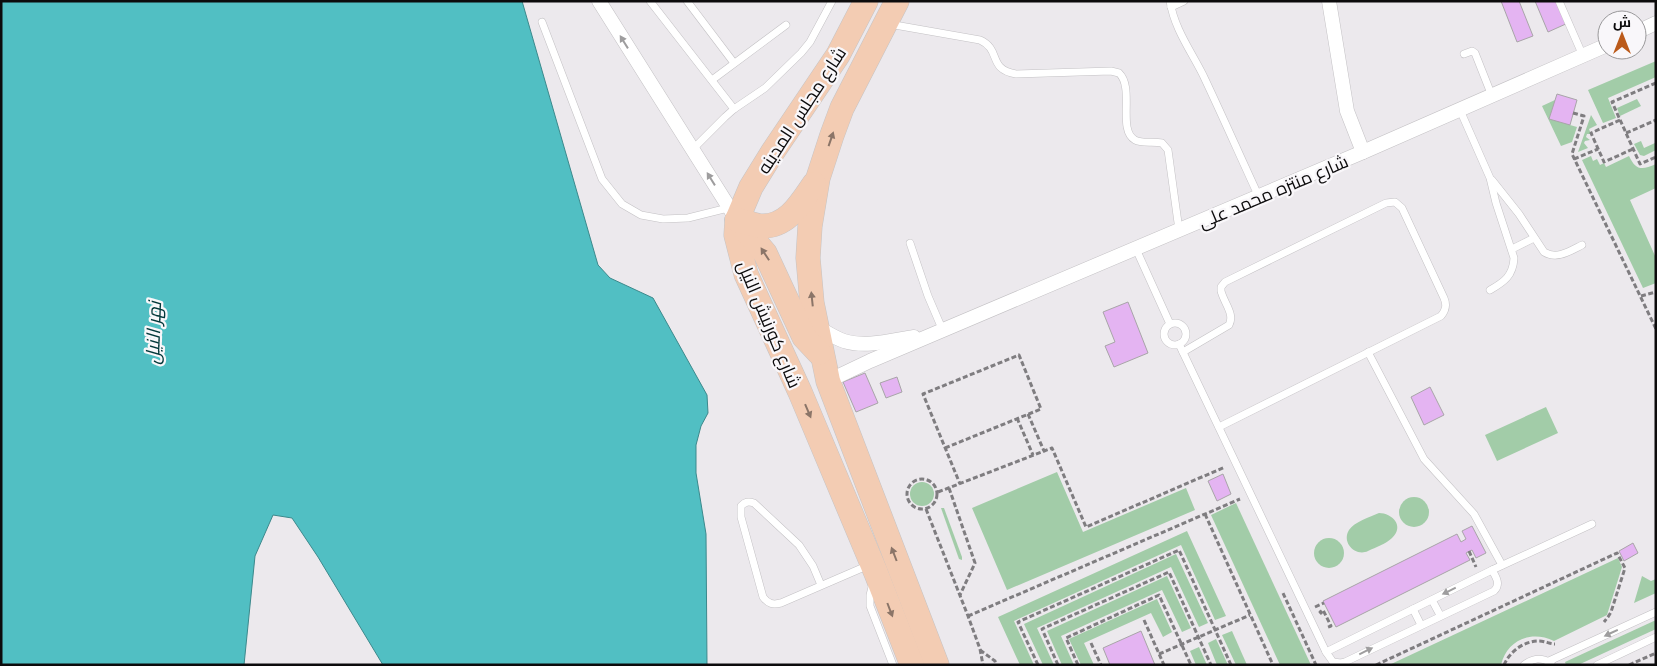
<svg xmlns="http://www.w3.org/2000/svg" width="1657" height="666" font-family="'Open Sans',Cairo,sans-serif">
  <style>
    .green { fill: #a2cca8 }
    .water { fill: #51bfc3; stroke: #3c898c }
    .building { fill: #e4b4f2; stroke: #a8a5a8 }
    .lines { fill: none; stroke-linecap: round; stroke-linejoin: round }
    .service-casing { stroke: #c3c1c4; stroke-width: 8 }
    .minor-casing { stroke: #c3c1c4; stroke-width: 15 }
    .trunk-casing { stroke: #c5c4c5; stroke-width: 25 }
    .path { stroke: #7f7d80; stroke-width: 3; stroke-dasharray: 5 2.5; stroke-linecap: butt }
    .service { stroke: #fff; stroke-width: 7 }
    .minor { stroke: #fff; stroke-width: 14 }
    .trunk { stroke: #f3ccb3; stroke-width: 24 }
    .oneway { fill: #9e9d9e }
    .oneway2 { fill: #8b7568 }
    .labels { text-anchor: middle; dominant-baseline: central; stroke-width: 4.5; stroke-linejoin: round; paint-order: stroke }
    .street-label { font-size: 18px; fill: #0c0b0c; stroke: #f9f7fa }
    .water-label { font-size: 19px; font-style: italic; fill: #013739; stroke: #f9f7fa }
  </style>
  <rect width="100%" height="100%" fill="#ece9ed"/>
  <g class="green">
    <path d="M1656,61V77L1608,98L1616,118L1603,123L1588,90Z"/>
    <path d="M1637,99L1641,106L1620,116L1617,108Z"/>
    <path d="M1555,100L1570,125L1577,127L1572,142L1561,146L1542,106Z"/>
    <path d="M1591,115L1597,125L1589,129L1591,134H1587L1586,137L1590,140L1585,141L1584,143L1588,148L1578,152Z"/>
    <path d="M1641,141L1644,148L1655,143L1656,150L1644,156L1640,155L1634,144Z"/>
    <path d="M1591,156L1593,161L1597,159L1600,165L1604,163L1606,167L1629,156C1636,171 1642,170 1656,164V188L1630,200L1656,258V283L1643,288L1582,160Z"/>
    <path d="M1546,407L1558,433L1497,461L1485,435Z"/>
    <path d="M1057,472L1083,532L1186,488L1195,510L1007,590L972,508Z"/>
    <circle cx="922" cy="494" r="12"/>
    <circle cx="1414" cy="512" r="15"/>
    <path d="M1236,503L1311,665H1280L1211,515Z"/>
    <path d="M941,508H944L962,557V560L959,559Z"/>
    <path d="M1379,513C1392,513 1405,526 1392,538C1386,544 1376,547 1368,551C1356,557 1341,543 1349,530C1354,522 1370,517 1379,513Z"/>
    <path d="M1187,531L1226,616L1215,620L1181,545L1014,621L1034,665H1020L998,617Z"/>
    <circle cx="1329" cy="553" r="15"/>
    <path d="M1176,554L1208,623L1199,627L1171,567L1037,628L1054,665H1043L1024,624Z"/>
    <path d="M1618,558L1622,567L1607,615L1554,641C1531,630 1507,640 1501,665H1389Z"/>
    <path d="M1167,576L1191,628L1182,632L1162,590L1061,636L1074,665H1062L1047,631Z"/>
    <path d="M1642,576L1651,581L1656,579V593L1634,603Z"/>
    <path d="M1157,599L1172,632L1163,637L1151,613L1084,643L1094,665H1081L1069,639Z"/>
    <path d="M1656,620V629L1578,665H1566L1565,662Z"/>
    <path d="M1232,631L1247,665H1236L1222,635Z"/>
    <path d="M1216,639L1228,665H1217L1208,643Z"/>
    <path d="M1199,647L1207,665H1196L1190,651Z"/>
  </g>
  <path class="water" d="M1,1H522L598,265L610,278L653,298L707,395L708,413L701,426L696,445V473L706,534L707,665H383L318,557L292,518L273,515L255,556L244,665H1Z"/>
  <g class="building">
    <path d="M1501,1H1519L1533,36L1517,42Z"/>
    <path d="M1535,1H1558L1568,23L1548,32Z"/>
    <path d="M1557,94L1577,100L1570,125L1549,119Z"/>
    <path d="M1128,302L1148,353L1114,367L1105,346L1115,342L1103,312Z"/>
    <path d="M865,373L878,403L856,412L843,382Z"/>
    <path d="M897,377L902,392L886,398L880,383Z"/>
    <path d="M1430,387L1444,415L1424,425L1411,397Z"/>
    <path d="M1223,474L1231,494L1217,501L1208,481Z"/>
    <path d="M1472,526L1486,553L1476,558L1472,550L1466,553L1470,560L1336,627L1323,601L1457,534L1461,542L1466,539L1462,531Z"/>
    <path d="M1633,543L1638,553L1624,561L1619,551Z"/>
    <path d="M1141,631L1155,665H1110L1103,648Z"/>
  </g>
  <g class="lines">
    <g class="service-casing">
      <g id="service">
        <path d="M650,1L734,109"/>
        <path d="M687,1L734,63"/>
        <path d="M1170,1C1174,28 1191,51 1203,75C1222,115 1240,156 1259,197"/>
        <path d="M1559,1L1583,56"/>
        <path d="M1171,7L1184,1"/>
        <path d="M542,22L602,179L622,204L641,215L663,219L688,218L728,208"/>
        <path d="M889,24L980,40C1002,50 987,69 1016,74L1111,71L1119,73C1135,88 1117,130 1135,140C1142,144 1153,141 1162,143L1168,150L1179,230"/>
        <path d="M1464,54L1472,51L1475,53L1492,96"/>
        <path d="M712,80L786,25"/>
        <path d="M1460,110L1490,178L1496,203L1514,258C1513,276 1504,282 1490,290"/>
        <path d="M692,150L725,117L734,109L765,88L801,53L810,42L832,1"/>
        <path d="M1492,180L1519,214L1544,252C1557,260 1570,251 1582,245"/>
        <path d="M910,243L928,296L943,331"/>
        <path d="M1136,249L1170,324"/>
        <path d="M1512,249L1534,238"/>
        <circle cx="1175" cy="334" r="11"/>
        <path d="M1179,344L1326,652L1333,662L1341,663L1345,662L1494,591C1501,584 1496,577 1492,570"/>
        <path d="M1183,352L1229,325C1235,314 1224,303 1221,291V287L1225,282L1386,203L1395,202L1402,208L1444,298C1447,305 1446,310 1441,316L1219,427"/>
        <path d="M1368,352L1424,459L1474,514L1502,565"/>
        <path d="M873,583L870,595V606L893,665"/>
        <path d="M821,585L813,566L799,545L754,503C748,501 745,502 741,506V517L763,597C768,604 773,605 781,603L869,565"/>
        <path d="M1432,600L1440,615"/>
        <path d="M1413,609L1421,625"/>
        <path d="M1326,652L1492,570L1592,524"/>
        <path d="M1549,661L1656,612"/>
        <path d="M1524,665C1533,658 1541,657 1551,663"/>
        <path d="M1597,665L1656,637"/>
      </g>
    </g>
    <g class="minor-casing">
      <g id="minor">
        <path d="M599,1L737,220"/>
        <path d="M1329,1L1347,111L1363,152"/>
        <path d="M1637,32L1656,23"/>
        <path d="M817,327C826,332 835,338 844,341C866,348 893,340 914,337"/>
        <path d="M828,381L870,361L1363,152L1607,45"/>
      </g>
    </g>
    <g class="trunk-casing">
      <g id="trunk">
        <path d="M866,1L838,55L772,153L751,187L737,220L736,235L746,274L800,392L876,573L912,665"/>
        <path d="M897,1L842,108L832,135L818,178L810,226L808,258L812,303L828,381L937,665"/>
        <path d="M737,220L765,253L804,337L819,353"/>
        <path d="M737,220C744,221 753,225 760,226C787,228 801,203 814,184"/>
      </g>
    </g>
    <g class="path">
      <path d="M1656,83L1612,102L1640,164L1656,157"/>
      <path d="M1573,113L1584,116L1572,154L1656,329"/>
      <path d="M1620,120L1591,133L1604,162L1633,149"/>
      <path d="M1626,133L1656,120"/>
      <path d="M1574,159L1598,149"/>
      <path d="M1641,296L1656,292"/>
      <path d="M1028,414L1044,451"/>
      <path d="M1017,418L1033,455"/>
      <path d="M945,448L1041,409L1019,355L923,394L960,484"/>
      <circle cx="922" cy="494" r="15"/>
      <path d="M949,488L975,563L960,595"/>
      <path d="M938,492L1052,448L1086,527L1225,467"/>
      <path d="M926,509L968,616L980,649L983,665"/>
      <path d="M1205,514L1273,665"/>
      <path d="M1469,551L1476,567"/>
      <path d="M1283,593L1316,665"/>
      <path d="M1315,607L1324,603"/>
      <path d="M1322,614L1320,612L1323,610L1331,626L1326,628"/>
      <path d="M968,616L1240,499"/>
      <path d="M1144,620L1164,665"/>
      <path d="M1091,643L1101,665"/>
      <path d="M980,650L995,661L996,665"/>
      <path d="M1159,654L1250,615"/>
      <path d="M1038,665L1018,622L1179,550L1231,665"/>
      <path d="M1058,665L1042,629L1169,572L1211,665"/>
      <path d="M1078,665L1066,638L1159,595L1191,665"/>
      <path d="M1376,665L1617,553L1625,568L1611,612L1608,617L1604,622"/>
      <path d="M1504,665C1510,651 1524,641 1539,641C1545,641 1550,644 1555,644"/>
      <path d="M1629,665L1656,653"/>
    </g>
    <use href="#service" class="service"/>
    <use href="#minor" class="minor"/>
    <use href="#trunk" class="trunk"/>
  </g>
  <defs><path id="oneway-solid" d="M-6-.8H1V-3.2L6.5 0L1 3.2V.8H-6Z" transform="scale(1.25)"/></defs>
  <g class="oneway">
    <use href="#oneway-solid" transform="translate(624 42) rotate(-122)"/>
    <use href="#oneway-solid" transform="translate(711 179) rotate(-122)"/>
    <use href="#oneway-solid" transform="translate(1449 591) rotate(154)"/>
    <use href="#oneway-solid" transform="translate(1611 633) rotate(155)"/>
    <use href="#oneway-solid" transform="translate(1366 651) rotate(-26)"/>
  </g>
  <g class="oneway2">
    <use href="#oneway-solid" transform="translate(831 139) rotate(-71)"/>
    <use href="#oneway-solid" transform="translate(765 254) rotate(-123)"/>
    <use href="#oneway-solid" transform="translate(812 299) rotate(-96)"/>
    <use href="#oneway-solid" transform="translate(808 411) rotate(67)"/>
    <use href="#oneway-solid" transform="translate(894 554) rotate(-111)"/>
    <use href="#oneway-solid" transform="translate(890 610) rotate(69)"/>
  </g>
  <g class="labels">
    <g class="street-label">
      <text transform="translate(801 110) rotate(-57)">شارع مجلس المدينه</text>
      <text transform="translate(1273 191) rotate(-23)">شارع منتزه محمد على</text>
      <text transform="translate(770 324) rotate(67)">شارع كورنيش النيل</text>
    </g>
    <g class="water-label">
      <text transform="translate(153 333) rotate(-88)">نهر النيل</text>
    </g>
  </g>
  <rect width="1657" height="666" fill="none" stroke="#0c0b0c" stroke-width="5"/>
  <g transform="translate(1622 35)"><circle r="24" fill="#f9f7fa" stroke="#9a999b"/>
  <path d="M0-4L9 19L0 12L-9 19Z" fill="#bb5a1a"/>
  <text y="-8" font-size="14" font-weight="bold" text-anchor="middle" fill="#0c0b0c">ش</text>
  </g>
</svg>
